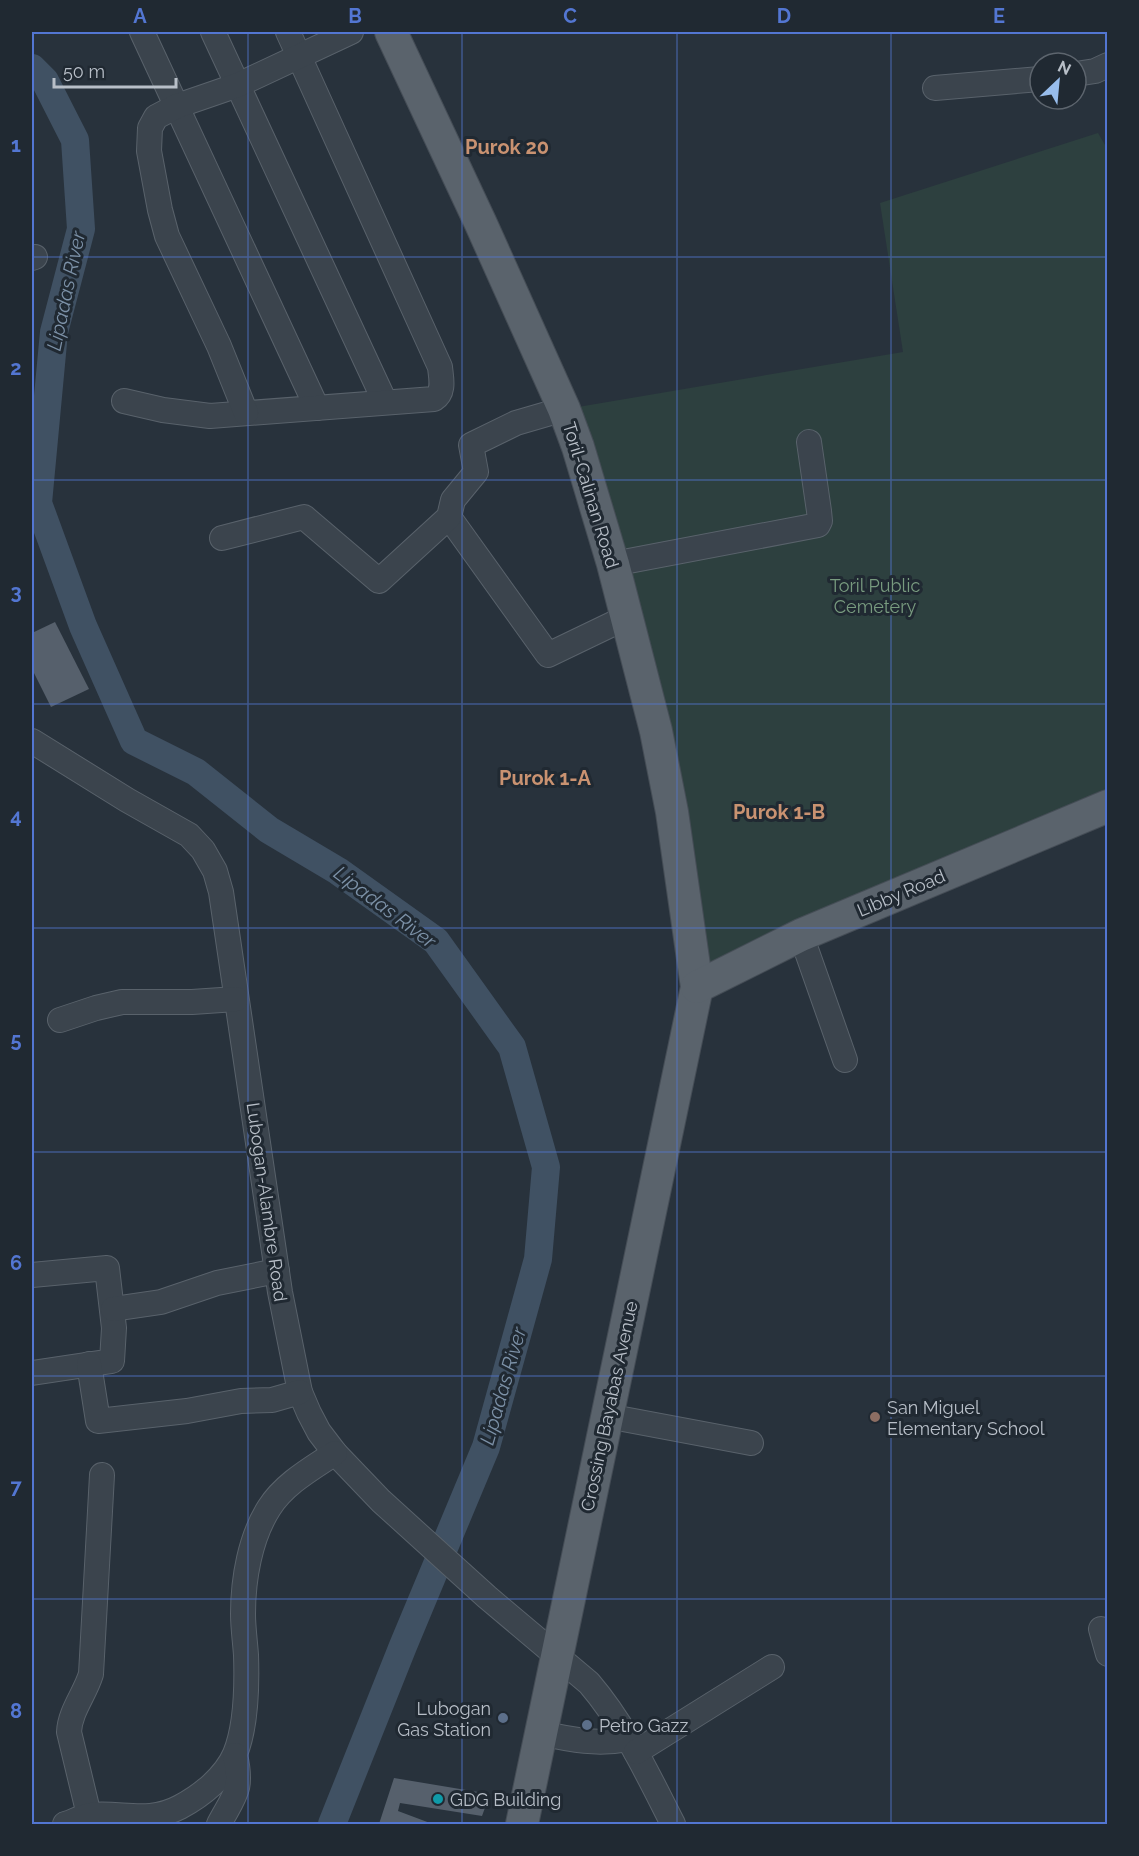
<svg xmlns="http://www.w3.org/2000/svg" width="1139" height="1856" font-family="Raleway,sans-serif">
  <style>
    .green { fill: #2d403f }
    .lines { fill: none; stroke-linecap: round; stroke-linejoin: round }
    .river { stroke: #405163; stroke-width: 28 }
    .building { fill: #56606c }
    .minor-casing { stroke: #59626b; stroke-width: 26 }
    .major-casing { stroke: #454d56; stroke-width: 34 }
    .minor { stroke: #3b444d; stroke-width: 24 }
    .major { stroke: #5a636c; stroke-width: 32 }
    .grid { fill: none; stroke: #5376d2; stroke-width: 1.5; stroke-opacity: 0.55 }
    .education-dot { fill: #8d6e63; stroke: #202932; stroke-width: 2 }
    .service-dot { fill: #5c6f8a; stroke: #202932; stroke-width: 2 }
    .culture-dot { fill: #0f9aa8; stroke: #202932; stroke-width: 2 }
    .labels { text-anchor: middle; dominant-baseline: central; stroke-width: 6; stroke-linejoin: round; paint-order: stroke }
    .street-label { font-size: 18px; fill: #b8bfc8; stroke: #202932 }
    .park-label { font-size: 18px; fill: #789b7f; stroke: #202932 }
    .poi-label { font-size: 18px; fill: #b8bfc8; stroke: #202932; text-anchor: start }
    .neighbourhood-label { font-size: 20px; font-weight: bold; fill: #c99271; stroke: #202932 }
    .water-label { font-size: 20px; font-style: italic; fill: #7c91a7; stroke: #202932 }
    .neatline { fill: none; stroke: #5376d2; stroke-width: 2 }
    .grid-label { font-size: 20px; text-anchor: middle; font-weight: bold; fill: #5376d2 }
  </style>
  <rect width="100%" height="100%" fill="#28323c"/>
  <path class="green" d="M1098,133L1108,150L1107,788L892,883L701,972L578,407L903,352L880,203Z"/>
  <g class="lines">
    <path class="river" d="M32,68L45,81L75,140L81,229L54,332L38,503L83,626L134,741L196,772L269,830L338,871L436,941L512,1047L546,1167L538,1259L486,1447L403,1646L332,1824"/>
  </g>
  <g class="building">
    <path d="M55,622L89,689L51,707L32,669V633Z"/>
    <path d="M394,1778L490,1794L482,1816L400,1803L398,1811L430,1823V1824H379Z"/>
  </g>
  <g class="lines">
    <g class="minor-casing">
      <g id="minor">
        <path d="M142,32L317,408"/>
        <path d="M213,32L385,402"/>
        <path d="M1076,74L1095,71L1108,65"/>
        <path d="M935,88L1040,79"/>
        <path d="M32,258L35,257"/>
        <path d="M124,401L163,410L210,416L434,399C445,392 441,378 440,367L288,32"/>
        <path d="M246,413L219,346L167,236L160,210L149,151L150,128L156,117L177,106L238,85L351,32"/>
        <path d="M449,517L548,655L627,617"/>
        <path d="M222,538L304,517L379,581L449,517L453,500L476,472L471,445L516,423L564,409"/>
        <path d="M613,564L818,525L820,521L819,511L809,442"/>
        <path d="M32,741L127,800L189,835L203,850L215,871L221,892L280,1292L300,1392L309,1413L319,1432L335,1453L381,1501L487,1597L589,1683C625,1725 648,1775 673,1824"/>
        <path d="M801,935L845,1060"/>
        <path d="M60,1020L96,1008L122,1002H192L236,999"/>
        <path d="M32,1275L107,1268L114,1328L112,1361L32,1373"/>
        <path d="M113,1309L161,1302L217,1283L277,1271"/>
        <path d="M89,1364L98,1421L187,1411L241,1401L272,1400L300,1392"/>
        <path d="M607,1416L751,1443"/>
        <path d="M1101,1629L1108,1654"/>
        <path d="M541,1733C572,1740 597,1745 629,1739"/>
        <path d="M636,1752L772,1667"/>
        <path d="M89,1815L69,1732C70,1711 85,1694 91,1674L102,1475"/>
        <path d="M65,1824C73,1822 82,1816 91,1815C123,1812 148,1824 180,1807C201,1796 225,1777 235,1754C246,1727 247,1684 246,1655C245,1641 243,1627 243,1614C243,1579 250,1538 269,1508C284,1484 311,1469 335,1453"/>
        <path d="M219,1824C235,1794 243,1790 235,1755"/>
      </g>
    </g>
    <g class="major-casing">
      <g id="major">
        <path d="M391,32L481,224L564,409L578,447L613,564L656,731L672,812L697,987L522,1824"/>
        <path d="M697,987L801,935L1108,806"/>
      </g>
    </g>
    <use href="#minor" class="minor"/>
    <use href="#major" class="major"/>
  </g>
  <path class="grid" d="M248,32V1824M462,32V1824M677,32V1824M891,32V1824M32,257H1108M32,480H1108M32,704H1108M32,928H1108M32,1152H1108M32,1376H1108M32,1599H1108"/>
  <circle class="education-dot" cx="875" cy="1417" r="6"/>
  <g class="service-dot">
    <circle cx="503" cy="1718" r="6"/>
    <circle cx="587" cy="1725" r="6"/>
  </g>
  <circle class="culture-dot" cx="438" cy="1799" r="6"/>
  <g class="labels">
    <g class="street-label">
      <text transform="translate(591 495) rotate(73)">Toril-Calinan Road</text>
      <text transform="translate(901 893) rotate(-23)">Libby Road</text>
      <text transform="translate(267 1202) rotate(82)">Lubogan-Alambre Road</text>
      <text transform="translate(609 1406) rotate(-78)">Crossing Bayabas Avenue</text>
    </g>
    <g class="park-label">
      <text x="875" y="585">Toril Public<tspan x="875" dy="21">Cemetery</tspan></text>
    </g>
    <g class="poi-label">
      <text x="887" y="1407">San Miguel<tspan x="887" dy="21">Elementary School</tspan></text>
      <text x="491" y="1708" text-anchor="end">Lubogan<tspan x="491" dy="21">Gas Station</tspan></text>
      <text x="599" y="1725">Petro Gazz</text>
      <text x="450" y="1799">GDG Building</text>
    </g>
    <g class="neighbourhood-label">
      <text x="507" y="147">Purok 20</text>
      <text x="545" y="778">Purok 1-A</text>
      <text x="779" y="812">Purok 1-B</text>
    </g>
    <g class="water-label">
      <text transform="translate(66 291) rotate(-78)">Lipadas River</text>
      <text transform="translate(385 907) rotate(37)">Lipadas River</text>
      <text transform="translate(503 1386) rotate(-74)">Lipadas River</text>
    </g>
  </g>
  <rect width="1139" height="1856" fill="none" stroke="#202932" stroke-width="66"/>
  <g transform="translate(1058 81) rotate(26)"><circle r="28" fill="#202932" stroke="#5d656e" stroke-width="1.5"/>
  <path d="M0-4.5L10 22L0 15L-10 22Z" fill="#98bdec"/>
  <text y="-9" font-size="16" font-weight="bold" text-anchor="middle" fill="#b8bfc8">N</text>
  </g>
  <path d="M54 78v9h122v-9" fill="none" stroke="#b8bfc8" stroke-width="3"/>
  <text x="63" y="78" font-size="18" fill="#b8bfc8" stroke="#202932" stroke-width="4.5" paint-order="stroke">50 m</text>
  <rect x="33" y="33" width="1073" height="1790" class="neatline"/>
  <g class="grid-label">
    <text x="140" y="23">A</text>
    <text x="355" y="23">B</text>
    <text x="570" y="23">C</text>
    <text x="784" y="23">D</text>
    <text x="999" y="23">E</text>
    <text x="16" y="152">1</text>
    <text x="16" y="375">2</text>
    <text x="16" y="599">3</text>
    <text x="16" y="823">4</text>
    <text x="16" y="1047">5</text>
    <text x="16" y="1270">6</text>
    <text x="16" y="1494">7</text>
    <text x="16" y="1718">8</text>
  </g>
</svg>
